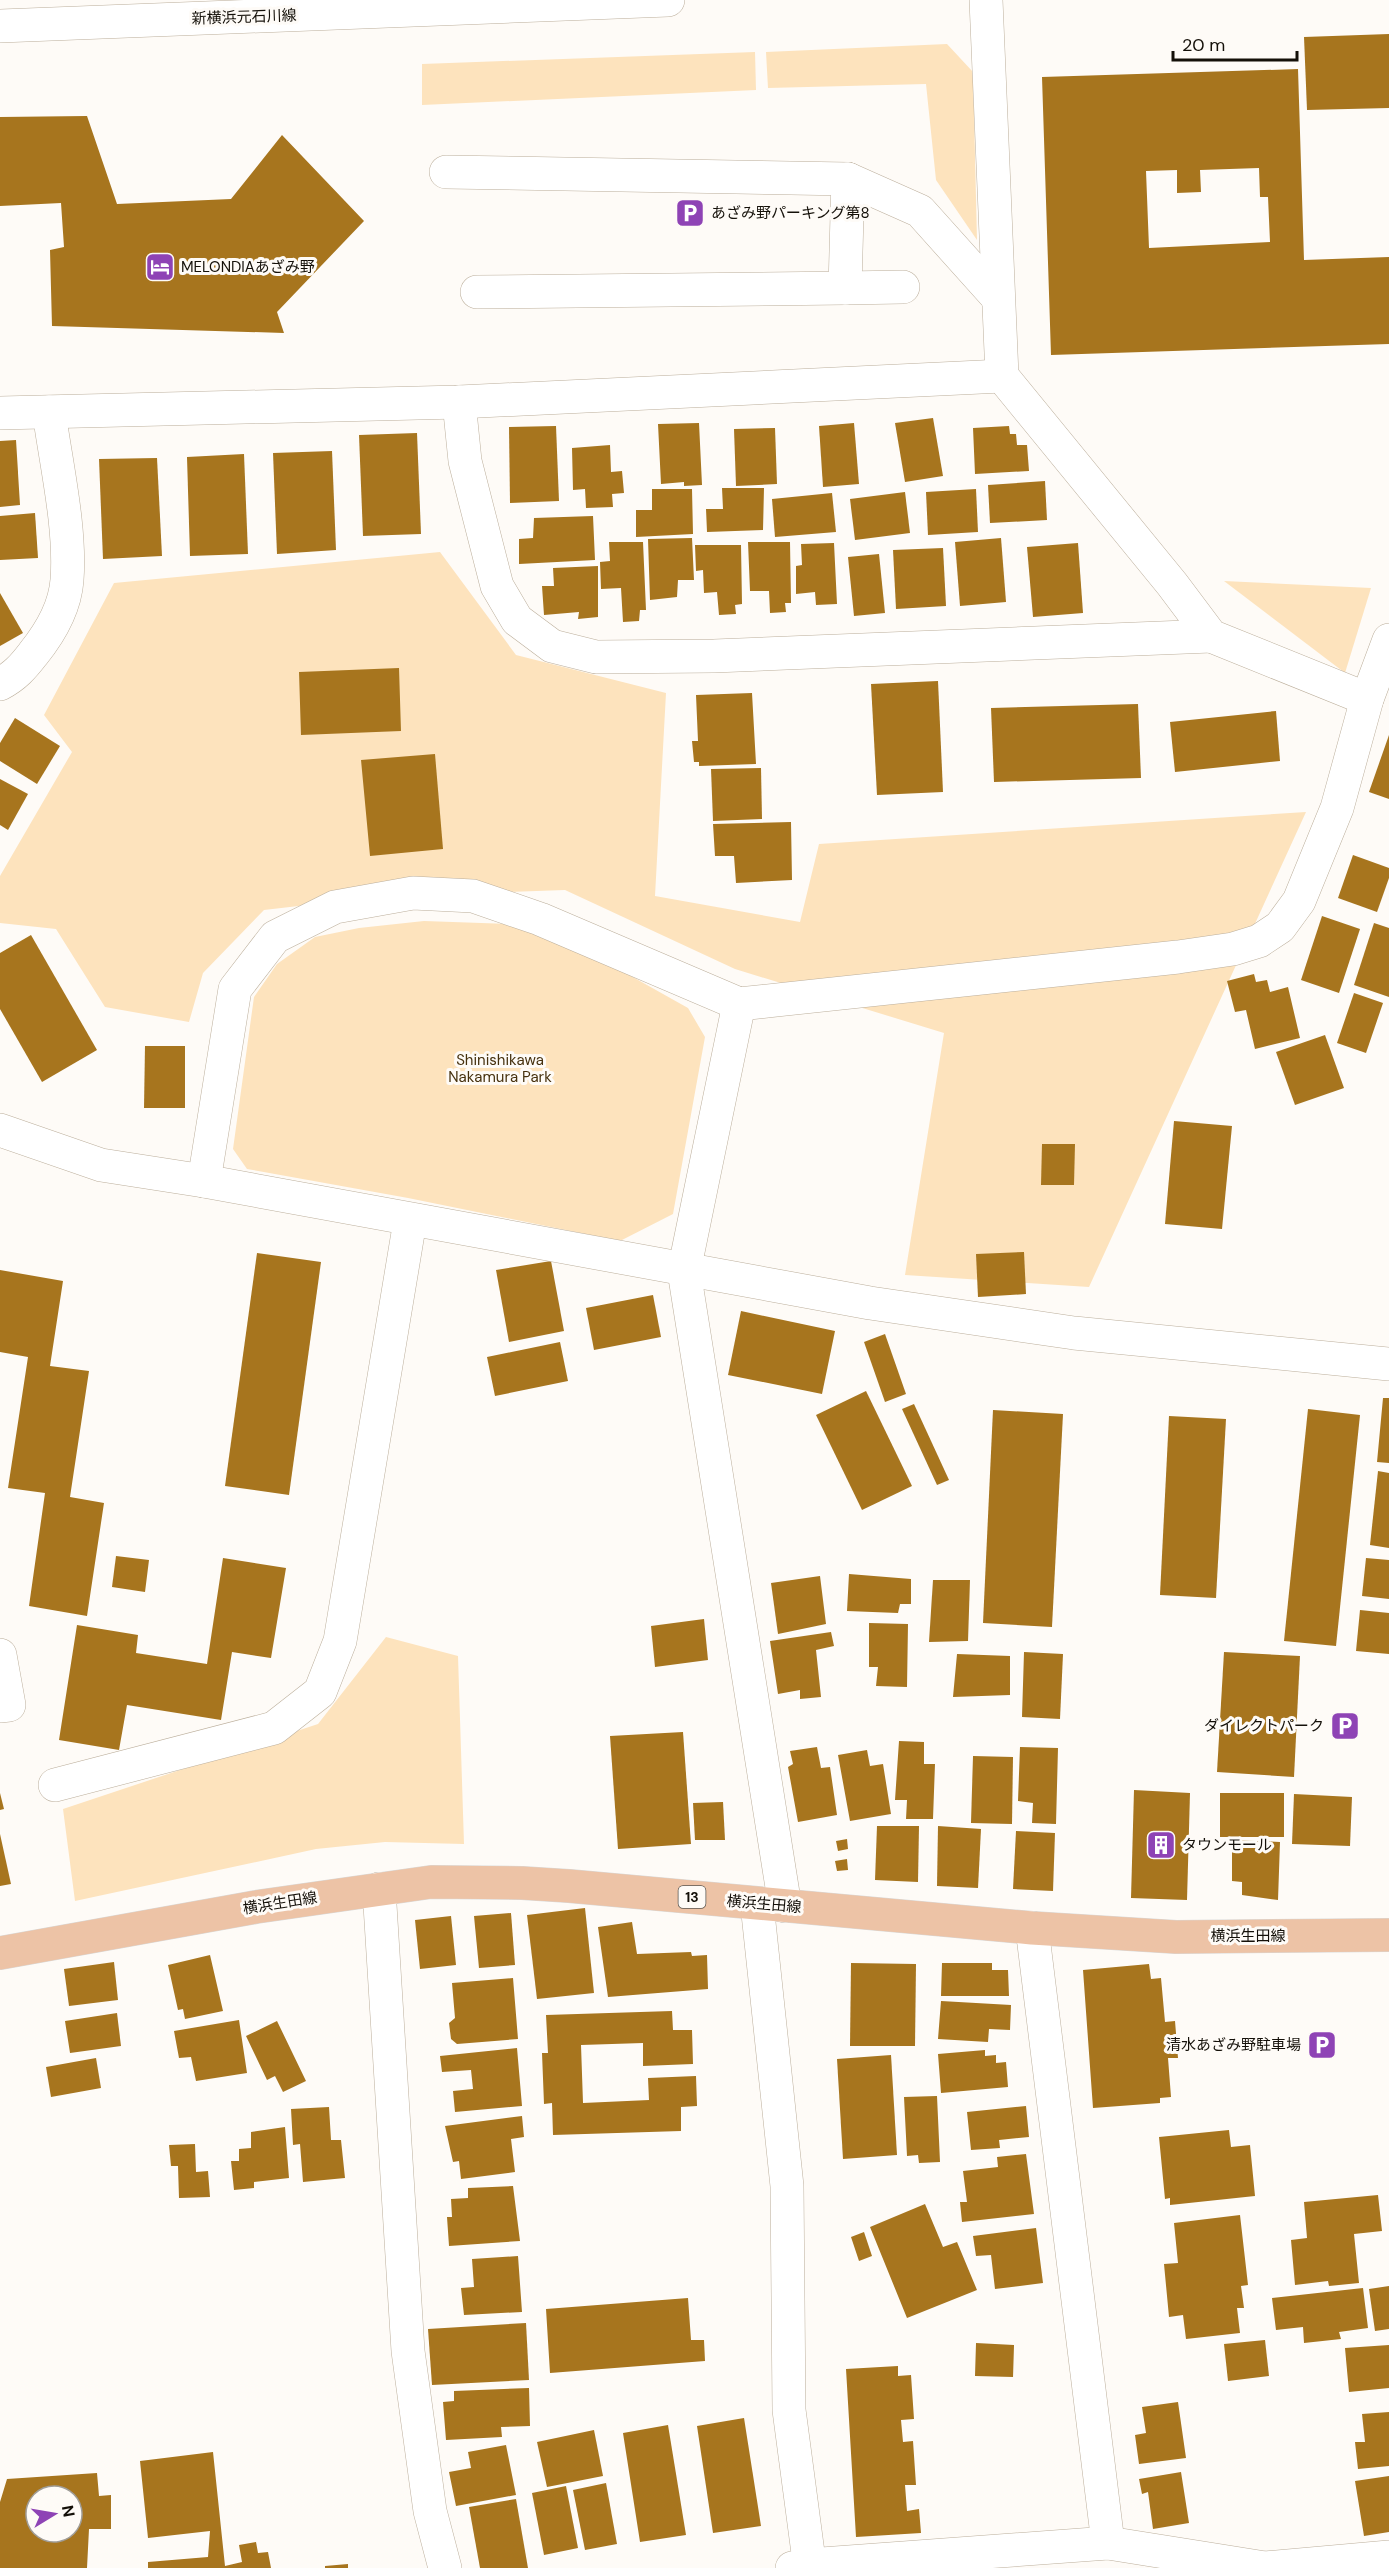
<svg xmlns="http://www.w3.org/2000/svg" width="1389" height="2568" font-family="'DM Sans','Noto Sans JP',sans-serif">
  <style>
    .green { fill: #fde3bd }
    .building { fill: #a7751e; fill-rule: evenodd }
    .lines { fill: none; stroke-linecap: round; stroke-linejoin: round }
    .minor-casing { stroke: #bcaf9c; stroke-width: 34 }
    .major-casing { stroke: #d9d9d8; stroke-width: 34 }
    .minor { stroke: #fff; stroke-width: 33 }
    .major { stroke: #edc3a6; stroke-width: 33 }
    .labels { text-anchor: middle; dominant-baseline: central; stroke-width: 6; stroke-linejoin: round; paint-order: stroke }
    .shield { fill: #fefbf7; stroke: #5a5650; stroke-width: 1.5 }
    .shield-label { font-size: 14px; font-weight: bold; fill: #141009 }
    .street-label { font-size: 15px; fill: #141009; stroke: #fefbf7 }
    .poi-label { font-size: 15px; fill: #141009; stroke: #fefbf7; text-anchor: start }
    .park-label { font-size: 15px; fill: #46310e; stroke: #fefbf7 }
  </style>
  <rect width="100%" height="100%" fill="#fefbf7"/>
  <g class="green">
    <path d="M947,44L973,72L977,240L936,180L926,84L768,88L766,52Z"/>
    <path d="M755,52L756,90L422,105V64Z"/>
    <path d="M440,552L516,655L666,693L655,896L800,922L819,844L1306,812L1089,1287L905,1275L944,1033L735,969L565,890L385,896L264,910L203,973L189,1022L105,1007L56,929L0,923V876L72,752L44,715L114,583Z"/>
    <path d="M1224,581L1371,588L1345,673Z"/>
    <path d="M424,921L540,925L688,1008L705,1037L673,1214L620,1241L408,1198L247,1169L233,1149L254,997L277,964L315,937L359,928Z"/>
    <path d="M386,1637L458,1656L464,1844L385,1842L316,1849L75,1901L63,1809L318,1724Z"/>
  </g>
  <g class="building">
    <path d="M1389,34V108L1307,110L1304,37Z"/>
    <path d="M1298,69L1304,260L1389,257V344L1051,355L1042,77ZM1259,168L1260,197H1268L1270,242L1149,248L1146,171L1177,170V193L1201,192L1200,170Z"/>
    <path d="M87,116L117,204L231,199L282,135L364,221L277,312L284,333L52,326L50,250L64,247L61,203L0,206V117Z"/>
    <path d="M933,418L943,476L905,482L895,423Z"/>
    <path d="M699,423L702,485L684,486V482L661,484L658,424Z"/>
    <path d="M854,423L859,484L823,487L819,426Z"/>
    <path d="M556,426L559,501L510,503L509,427Z"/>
    <path d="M1009,426L1010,434H1016L1017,445H1027L1029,471L975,474L973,428Z"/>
    <path d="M775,428L777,484L736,486L734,429Z"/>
    <path d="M417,433L421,534L363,536L359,435Z"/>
    <path d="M16,440L20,505L0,507V441Z"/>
    <path d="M610,445L611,472L622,471L624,493L612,494L613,507L586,508L585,489L573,490L572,448Z"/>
    <path d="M332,451L336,550L277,554L273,453Z"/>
    <path d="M244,454L248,554L190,556L187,457Z"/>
    <path d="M157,458L162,556L103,559L99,459Z"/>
    <path d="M1045,481L1047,520L990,523L988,485Z"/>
    <path d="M722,488H764L763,530L707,532L706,509H723Z"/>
    <path d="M652,489H692L693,534L636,537V510H652Z"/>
    <path d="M976,489L978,532L928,535L926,492Z"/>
    <path d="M905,492L910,533L855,540L850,499Z"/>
    <path d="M832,493L836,532L775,537L772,499Z"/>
    <path d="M35,513L38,558L0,560V516Z"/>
    <path d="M593,516L595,560L519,564V539L533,538L534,518Z"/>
    <path d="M692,538L694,580H678L677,597L650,600L648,539Z"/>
    <path d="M1001,538L1006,602L960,606L955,542Z"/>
    <path d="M609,542H643L646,610H640L639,621L623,622L621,588L601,589L600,562L610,561Z"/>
    <path d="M748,542H790L791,603H785L786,612L770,613L769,591H750Z"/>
    <path d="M834,543L837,604L816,605L815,592L796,594V566L802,565L801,544Z"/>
    <path d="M1078,543L1083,613L1033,617L1027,547Z"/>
    <path d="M695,545H741L742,604L735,605L736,614L719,615L717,592L704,593L703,570L696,571Z"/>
    <path d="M943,548L946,606L896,609L893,550Z"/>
    <path d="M879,554L885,613L854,616L848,557Z"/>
    <path d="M598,566V617L578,619L579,612L544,615L542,586H554L553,568Z"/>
    <path d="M0,593L23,633L0,646Z"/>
    <path d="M399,668L401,731L301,735L299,672Z"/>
    <path d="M938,681L943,792L877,795L871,684Z"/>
    <path d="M752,693L756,764L699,766V762H694L692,741H698L696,695Z"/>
    <path d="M1138,704L1141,778L994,782L991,708Z"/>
    <path d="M1276,711L1280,761L1175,772L1170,722Z"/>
    <path d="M15,718L60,746L37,784L0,761V743Z"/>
    <path d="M1389,735V799L1369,792Z"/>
    <path d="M435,754L443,849L370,856L361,760Z"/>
    <path d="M761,768L762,819L713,821L711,769Z"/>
    <path d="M0,779L28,794L8,830L0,825Z"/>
    <path d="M791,822L792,880L736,883L734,856H715L713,824Z"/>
    <path d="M1353,855L1389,868V878L1377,912L1338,898Z"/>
    <path d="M1322,916L1360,929L1339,993L1301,980Z"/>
    <path d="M1374,923L1389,928V997L1354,985Z"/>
    <path d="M31,935L97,1050L42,1082L0,1009V953Z"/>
    <path d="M1254,974L1256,982L1267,980L1270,992L1288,987L1300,1038L1255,1049L1246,1010L1235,1012L1227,981Z"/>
    <path d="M1354,993L1383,1003L1366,1053L1337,1043Z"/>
    <path d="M1325,1035L1344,1088L1295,1105L1276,1052Z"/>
    <path d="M145,1046H185V1108H144Z"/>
    <path d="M1174,1121L1232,1126L1222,1229L1165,1224Z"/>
    <path d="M1042,1144H1075L1074,1185H1041Z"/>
    <path d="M1024,1252L1026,1294L978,1297L976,1254Z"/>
    <path d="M257,1253L321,1262L289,1495L225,1486Z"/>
    <path d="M551,1261L564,1331L509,1342L496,1270Z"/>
    <path d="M0,1270L63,1281L50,1366L89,1371L70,1497L104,1503L87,1616L29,1606L45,1493L8,1488L28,1357L0,1352Z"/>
    <path d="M653,1295L661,1337L594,1350L586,1308Z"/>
    <path d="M741,1311L835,1331L822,1394L728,1375Z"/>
    <path d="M885,1334L906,1394L885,1402L864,1342Z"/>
    <path d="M560,1342L568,1381L495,1396L487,1357Z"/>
    <path d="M866,1391L912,1486L862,1510L816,1415Z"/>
    <path d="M1383,1398H1389V1463L1377,1462Z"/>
    <path d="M914,1404L949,1480L937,1485L902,1409Z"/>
    <path d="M1308,1409L1360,1415L1336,1646L1284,1641Z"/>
    <path d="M993,1410L1063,1414L1052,1627L983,1623Z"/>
    <path d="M1169,1416L1226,1419L1216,1598L1160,1595Z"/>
    <path d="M1378,1471L1389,1473V1548L1370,1545Z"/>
    <path d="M116,1556L149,1560L145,1592L112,1587Z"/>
    <path d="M223,1558L286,1568L271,1658L232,1652L221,1720L127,1705L119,1750L59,1740L77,1625L138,1635L136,1653L207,1664Z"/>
    <path d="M1366,1558L1389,1560V1599L1362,1596Z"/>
    <path d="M849,1574L911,1579V1604H900L898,1613L847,1611Z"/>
    <path d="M820,1576L826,1624L778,1634L771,1583Z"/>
    <path d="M933,1580H970L968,1641L929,1642Z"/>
    <path d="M1360,1610L1389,1613V1654L1356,1651Z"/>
    <path d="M704,1619L708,1660L655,1667L651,1626Z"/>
    <path d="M869,1623L908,1624L907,1687L876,1686L878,1667H869Z"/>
    <path d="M831,1632L834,1646L816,1650L821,1697L800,1699V1690L778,1694L770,1641Z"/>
    <path d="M1024,1652L1063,1654L1060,1719L1022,1717Z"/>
    <path d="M1224,1652L1300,1656L1294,1777L1217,1772Z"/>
    <path d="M957,1654L1010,1656V1695L953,1697Z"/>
    <path d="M683,1732L691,1844L618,1849L610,1736Z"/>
    <path d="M899,1741L924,1742V1764H935L933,1819H906L907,1800H895Z"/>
    <path d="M817,1747L821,1768L830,1767L837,1815L798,1822L788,1767L793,1764L790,1751Z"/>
    <path d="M1020,1747L1058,1748L1056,1824L1032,1823L1033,1803L1018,1801Z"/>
    <path d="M867,1750L870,1766L883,1764L891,1814L850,1821L838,1755Z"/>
    <path d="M973,1756L1013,1757L1012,1824L971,1823Z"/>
    <path d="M1134,1790L1190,1793L1187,1900L1131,1898Z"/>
    <path d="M0,1793L4,1809L0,1810Z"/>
    <rect x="1220" y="1793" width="64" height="44"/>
    <path d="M1294,1794L1352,1797L1350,1846L1292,1844Z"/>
    <path d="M723,1802L725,1840H695L693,1803Z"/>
    <path d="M877,1826H919L918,1882L875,1880Z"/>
    <path d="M938,1826L981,1829L978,1888L937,1886Z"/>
    <path d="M1016,1831L1055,1833L1053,1891L1013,1889Z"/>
    <path d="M0,1834L11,1884L0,1886Z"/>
    <path d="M847,1839L848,1849L838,1851L836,1841Z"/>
    <path d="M1232,1840L1280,1842L1278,1900L1242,1895V1882L1232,1881Z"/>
    <path d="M847,1859L848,1870L837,1871L835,1861Z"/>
    <path d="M585,1908L594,1993L537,1999L527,1915Z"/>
    <path d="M511,1913L515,1965L479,1968L474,1916Z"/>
    <path d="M451,1916L456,1965L420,1969L415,1920Z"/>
    <path d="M632,1922L637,1954L691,1952L692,1956L707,1955L708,1989L608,1997L598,1927Z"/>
    <path d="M210,1955L223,2011L185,2019L183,2009L178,2010L168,1965Z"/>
    <path d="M114,1962L118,2000L69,2006L64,1969Z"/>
    <path d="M851,1963L916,1964L915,2046H850Z"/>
    <path d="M942,1963H992V1970H1008L1009,1996H941Z"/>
    <path d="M1149,1964L1151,1979L1161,1978L1165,2022L1175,2021L1178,2058H1168L1171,2097L1160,2098V2103L1093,2108L1083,1970Z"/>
    <path d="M513,1978L518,2039L457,2044L451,2039L449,2023L455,2018L452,1983Z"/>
    <path d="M941,2001L1011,2005L1010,2030L989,2029L988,2042L938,2039Z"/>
    <path d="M672,2011L673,2030H692L693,2064L643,2066V2043L581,2045L583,2103L649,2100L648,2078L696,2076L697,2106L681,2107V2131L553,2135L552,2103L544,2104L542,2053H548L546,2015Z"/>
    <path d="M117,2013L121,2046L70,2053L65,2021Z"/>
    <path d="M239,2020L247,2073L196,2081L191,2057L179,2058L174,2031Z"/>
    <path d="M277,2021L306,2081L283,2092L275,2076L267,2080L246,2036Z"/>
    <path d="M517,2048L522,2106L455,2112L453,2091L473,2089L471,2070L442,2072L440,2056Z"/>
    <path d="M985,2050V2056L996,2055V2063L1006,2062L1008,2087L941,2093L938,2054Z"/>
    <path d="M891,2055L897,2155L843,2159L837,2059Z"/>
    <path d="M96,2058L101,2088L51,2097L46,2067Z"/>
    <path d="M937,2096L940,2162L919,2163L918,2155L907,2156L904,2097Z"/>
    <path d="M1026,2106L1029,2137L999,2140L1000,2148L971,2150L967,2112Z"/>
    <path d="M329,2107L331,2140H341L345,2178L303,2182L300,2144L293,2145L291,2109Z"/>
    <path d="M522,2116L524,2137L511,2139L515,2172L461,2179L459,2161L453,2162L445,2126Z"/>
    <path d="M285,2127L289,2178L254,2182V2188L234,2190L231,2161H239V2149L251,2148V2132Z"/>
    <path d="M1229,2130L1231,2147L1250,2145L1255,2196L1170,2205V2198L1165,2199L1159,2137Z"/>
    <path d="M195,2144L196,2172L208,2171L210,2197L179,2198L178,2166H171L169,2145Z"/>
    <path d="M1026,2154L1034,2214L962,2222L960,2202H967L963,2171L998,2167L997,2157Z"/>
    <path d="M513,2186L520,2241L449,2246L447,2217H452L451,2199L468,2198V2188Z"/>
    <path d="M1378,2195L1382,2231L1354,2234L1359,2283L1329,2286L1328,2281L1295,2285L1291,2240L1307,2238L1304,2202Z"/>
    <path d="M925,2204L943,2247L957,2242L977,2290L907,2318L870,2227Z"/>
    <path d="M1240,2215L1248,2285L1241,2286L1244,2308H1237L1240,2333L1186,2339L1183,2315L1169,2317L1164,2264L1178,2263L1174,2223Z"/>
    <path d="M1036,2228L1043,2283L995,2289L991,2255L976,2256L973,2236Z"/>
    <path d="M864,2232L872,2256L859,2261L851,2237Z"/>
    <path d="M518,2256L522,2312L464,2315L461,2288L474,2287L472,2259Z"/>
    <path d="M1389,2286V2329L1375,2331L1369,2289Z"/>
    <path d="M1363,2288L1368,2328L1339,2332L1341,2339L1304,2343L1303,2327L1276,2330L1272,2298Z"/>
    <path d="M688,2298L691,2340H704L705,2361L550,2373L546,2309Z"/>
    <path d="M526,2323L529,2380L432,2385L428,2329Z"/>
    <path d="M1265,2340L1269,2376L1228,2381L1224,2344Z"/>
    <path d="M976,2343L1014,2345L1013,2377L975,2376Z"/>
    <path d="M1389,2345V2388L1349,2392L1345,2348Z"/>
    <path d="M898,2366V2376L911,2375L914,2419L901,2420L903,2442L913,2441L916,2485H905L907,2511L919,2509L921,2533L856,2537L846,2369Z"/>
    <path d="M529,2388L530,2426L501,2427L502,2437L446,2440L443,2402L454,2401V2391Z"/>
    <path d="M1178,2402L1186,2458L1139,2464L1135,2435L1146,2433L1142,2407Z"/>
    <path d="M1389,2412V2466L1358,2469L1355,2442H1365L1362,2414Z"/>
    <path d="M744,2418L761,2526L713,2533L697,2426Z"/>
    <path d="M668,2425L686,2535L640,2542L623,2433Z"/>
    <path d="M594,2430L603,2476L547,2487L537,2442Z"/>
    <path d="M506,2445L516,2495L456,2506L449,2472L471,2468L468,2452Z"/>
    <path d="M213,2452L225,2566L242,2562L239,2545L256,2542L258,2553L268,2552L271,2568H148V2562L208,2557L210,2531L148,2538L140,2461Z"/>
    <path d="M1181,2472L1189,2523L1153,2529L1148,2492L1142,2494L1139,2479Z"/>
    <path d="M97,2473L99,2496L111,2495V2529H89L87,2568H0V2502L7,2479ZM36,2496H72V2532H36Z"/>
    <path d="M1389,2476V2532L1364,2536L1355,2481Z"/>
    <path d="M606,2483L617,2544L585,2550L573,2490Z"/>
    <path d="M566,2486L578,2548L544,2555L532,2493Z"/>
    <path d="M516,2499L528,2568H480L469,2507Z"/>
    <path d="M348,2564V2568H325V2566Z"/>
  </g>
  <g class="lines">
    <g class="minor-casing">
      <g id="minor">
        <path d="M986,0L1002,376L1172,584L1211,636L1367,699"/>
        <path d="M0,26L668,0"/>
        <path d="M446,172L848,179L920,211L998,298"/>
        <path d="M845,288L903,287"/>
        <path d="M477,292L845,288L848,179"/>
        <path d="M459,402L465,461L497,586L517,620L552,646L596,657L714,656L1211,636"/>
        <path d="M0,413L459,402L1002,376"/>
        <path d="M0,684C15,676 23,667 33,654C50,633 65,608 67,580C71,528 56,464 49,412"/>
        <path d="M739,1004L684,1271L785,1906"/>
        <path d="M0,1130L101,1165L204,1181L870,1303L1074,1333L1389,1364"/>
        <path d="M204,1181L235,989L275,937L335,907L413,893L473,896L540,919L739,1004L1178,957L1233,949L1259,941L1280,927L1299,901L1337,808L1367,699L1389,640"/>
        <path d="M0,1655L9,1705L0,1706"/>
        <path d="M55,1785L274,1728L320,1692L340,1641L410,1221"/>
        <path d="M379,1889L408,2351L430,2511L445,2568"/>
        <path d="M757,1904L787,2186L789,2410L810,2568"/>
        <path d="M1032,1928L1108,2543"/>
        <path d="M792,2568L808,2565L1108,2543L1265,2568L1389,2557"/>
      </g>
    </g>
    <g class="major-casing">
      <path id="major" d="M0,1953L256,1907L431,1882L522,1883L569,1886L1032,1928L1176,1937L1389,1935"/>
    </g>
    <use href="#minor" class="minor"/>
    <use href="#major" class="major"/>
  </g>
  <defs>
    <g id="parking-square" transform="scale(1.5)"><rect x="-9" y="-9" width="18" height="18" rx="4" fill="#8e43b5" stroke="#fefbf7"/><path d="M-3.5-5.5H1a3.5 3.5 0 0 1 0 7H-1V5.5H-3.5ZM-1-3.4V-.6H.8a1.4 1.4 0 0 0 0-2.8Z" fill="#fff"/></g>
    <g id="hotel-square" transform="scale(1.5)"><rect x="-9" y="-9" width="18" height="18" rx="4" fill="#8e43b5" stroke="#fefbf7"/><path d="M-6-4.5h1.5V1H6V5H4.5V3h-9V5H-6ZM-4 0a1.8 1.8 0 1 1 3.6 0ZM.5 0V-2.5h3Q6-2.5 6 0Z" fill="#fff"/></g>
    <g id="building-square" transform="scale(1.5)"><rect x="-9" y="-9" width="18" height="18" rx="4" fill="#8e43b5" stroke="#fefbf7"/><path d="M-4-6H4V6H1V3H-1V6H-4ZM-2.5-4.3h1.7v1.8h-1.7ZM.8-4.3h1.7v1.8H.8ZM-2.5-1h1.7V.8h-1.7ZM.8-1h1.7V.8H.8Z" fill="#fff"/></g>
  </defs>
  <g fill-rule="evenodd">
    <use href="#parking-square" x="690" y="213"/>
    <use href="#hotel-square" x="160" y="267"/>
    <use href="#parking-square" x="1345" y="1726"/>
    <use href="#building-square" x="1161" y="1845"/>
    <use href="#parking-square" x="1322" y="2045"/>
  </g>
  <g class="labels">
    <rect class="shield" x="678.5" y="1886" width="27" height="22" rx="4.5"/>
    <g class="shield-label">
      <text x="692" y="1897">13</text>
    </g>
    <g class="street-label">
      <text transform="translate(244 17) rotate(-2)">新横浜元石川線</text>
      <text transform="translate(280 1903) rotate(-9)">横浜生田線</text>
      <text transform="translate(764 1904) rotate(5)">横浜生田線</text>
      <text x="1248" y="1936">横浜生田線</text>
    </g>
    <g class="poi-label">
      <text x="711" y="213">あざみ野パーキング第8</text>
      <text x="181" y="267">MELONDIAあざみ野</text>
      <text x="1324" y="1726" text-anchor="end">ダイレクトパーク</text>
      <text x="1182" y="1845">タウンモール</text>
      <text x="1301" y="2045" text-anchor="end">清水あざみ野駐車場</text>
    </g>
    <g class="park-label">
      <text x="500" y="1060">Shinishikawa<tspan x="500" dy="17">Nakamura Park</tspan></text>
    </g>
  </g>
  <g transform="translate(54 2514) rotate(79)"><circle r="28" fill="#fefbf7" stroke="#a09d98" stroke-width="1.5"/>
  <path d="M0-4.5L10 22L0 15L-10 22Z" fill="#8e43b5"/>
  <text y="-9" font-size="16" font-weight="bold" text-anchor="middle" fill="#141009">N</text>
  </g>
  <path d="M1173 51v9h124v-9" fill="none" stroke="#141009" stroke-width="3"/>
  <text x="1182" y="51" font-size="18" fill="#141009" stroke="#fefbf7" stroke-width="4.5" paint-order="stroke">20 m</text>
</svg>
